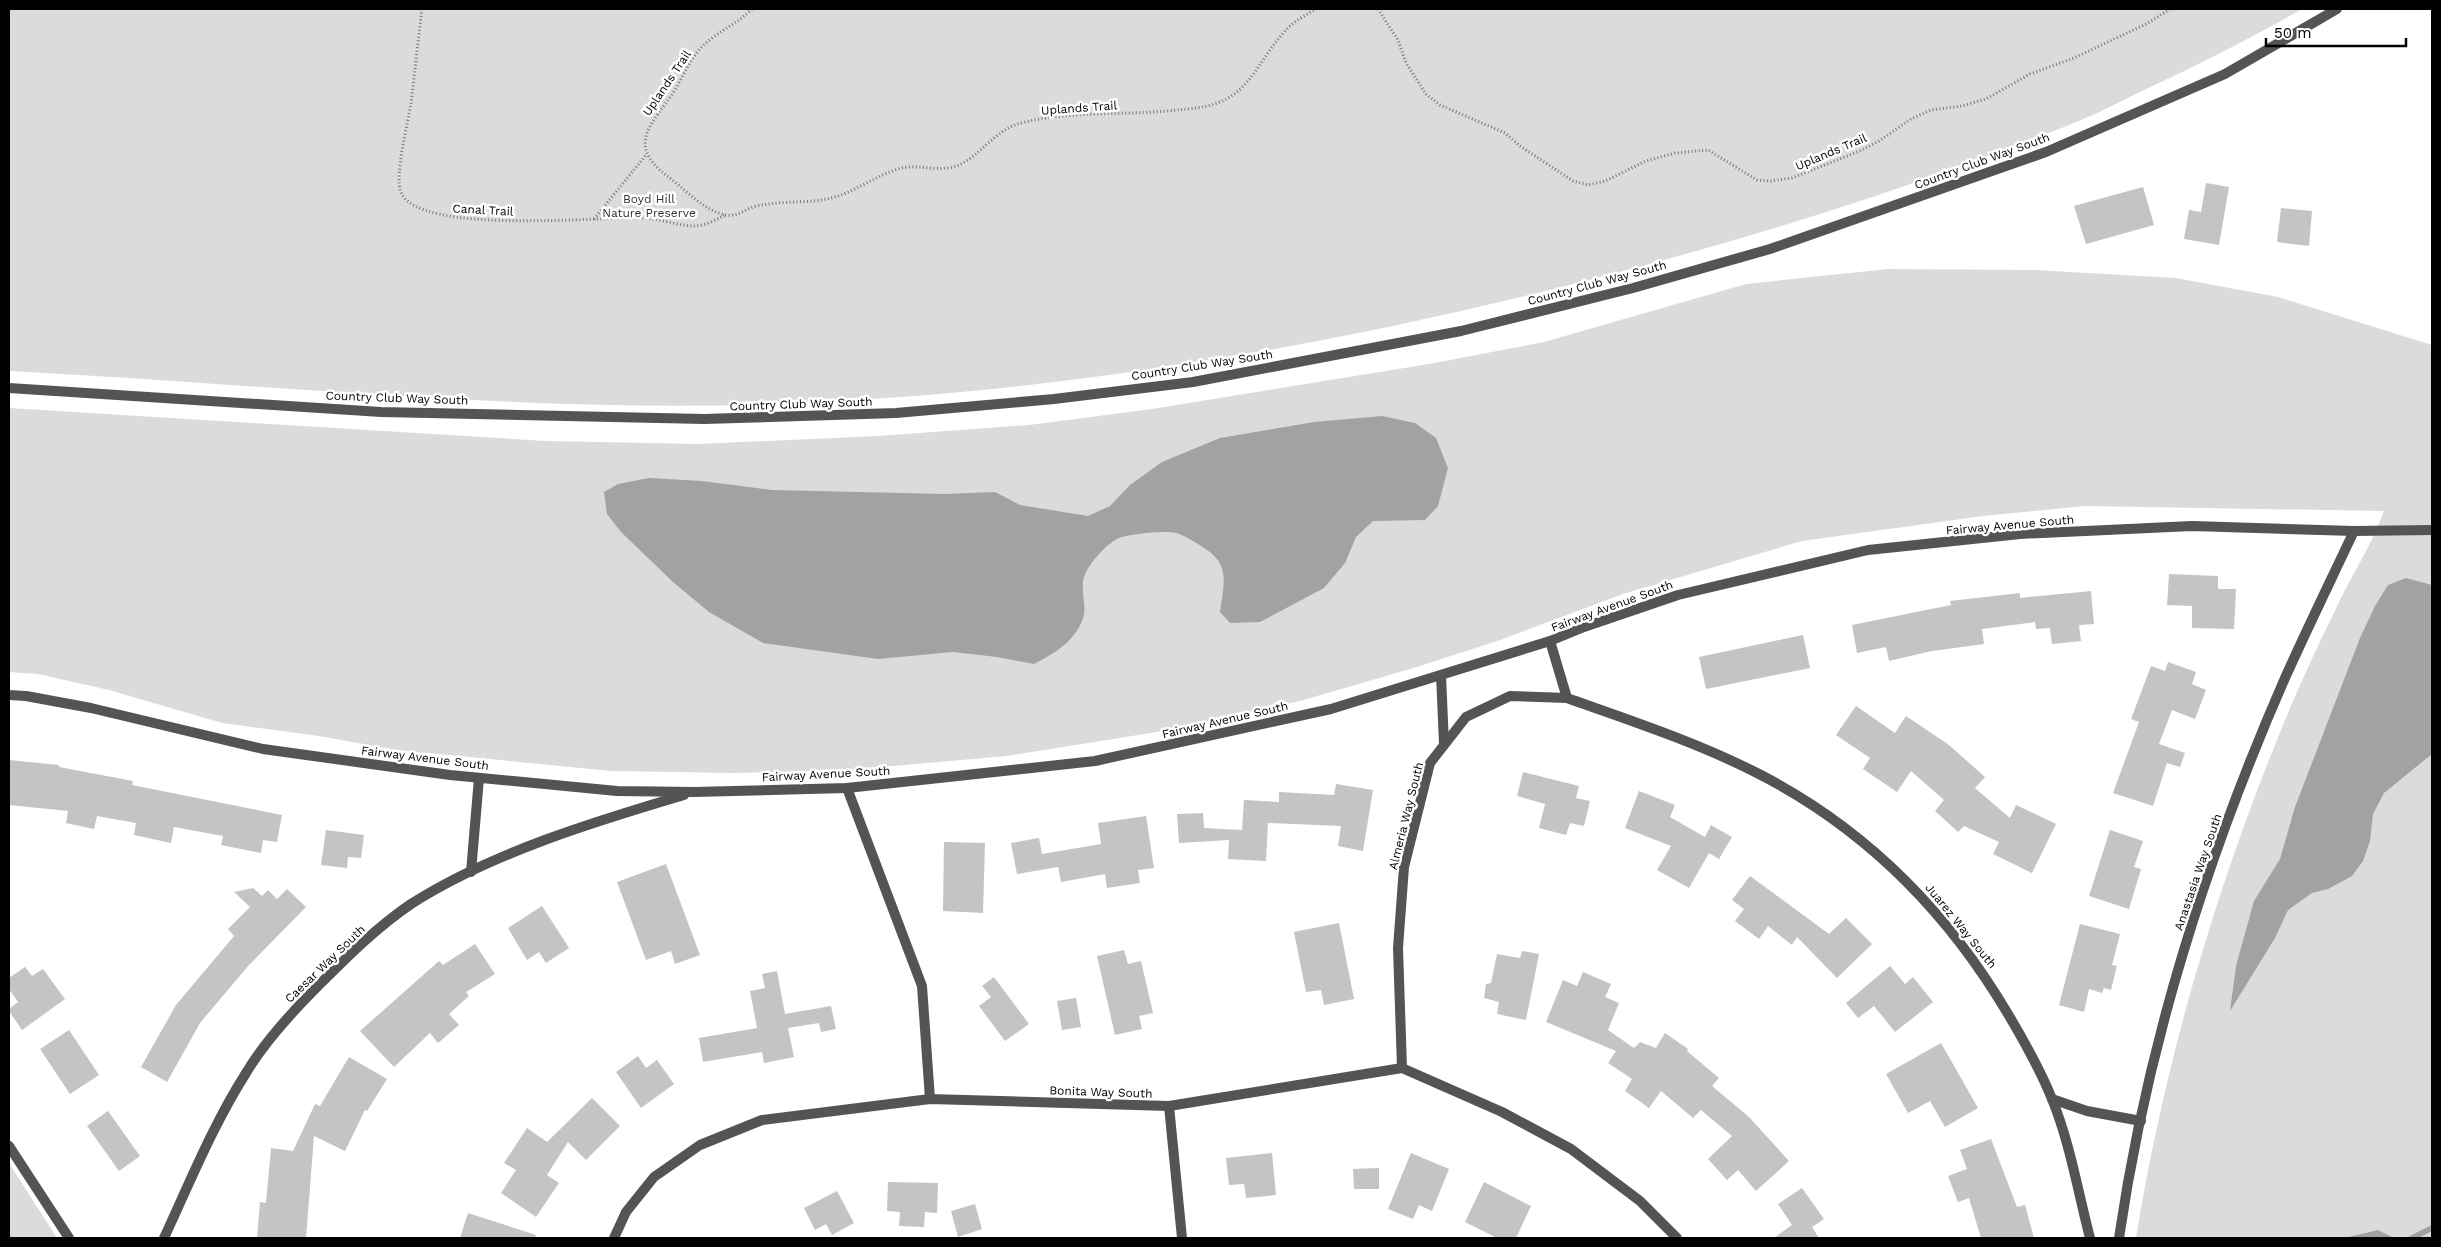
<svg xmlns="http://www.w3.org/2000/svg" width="2441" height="1247" font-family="'Work Sans',sans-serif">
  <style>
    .green { fill: #dbdbdb }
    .water { fill: #a2a2a2 }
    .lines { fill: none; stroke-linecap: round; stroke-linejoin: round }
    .stream { stroke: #a2a2a2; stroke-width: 5.5 }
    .building { fill: #c4c4c4 }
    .path { stroke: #767676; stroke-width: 3; stroke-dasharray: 1 2.5; stroke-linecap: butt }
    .minor { stroke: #545454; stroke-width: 10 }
    .tertiary { stroke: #545454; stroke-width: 10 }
    .labels { text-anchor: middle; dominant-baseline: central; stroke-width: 5; stroke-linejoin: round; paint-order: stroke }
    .street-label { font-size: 12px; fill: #000; stroke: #fff }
    .park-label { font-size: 12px; fill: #323232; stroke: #fff }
  </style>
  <rect width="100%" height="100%" fill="#fff"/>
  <g class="green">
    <path d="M9,9H2302C2251,38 2198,65 2144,90C2119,102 2095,115 2069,125C1930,181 1787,227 1642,266C1359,342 1071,393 778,404C521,413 265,384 9,371Z"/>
    <path d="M1888,269L2035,270L2176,278L2278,297L2432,345V1238H2136C2164,1066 2213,897 2279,735C2298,687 2320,641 2343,594C2357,567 2374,539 2384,511L2085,506L1983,516L1802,541L1623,594L1500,640L1417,667L1300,701L1157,732L1007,756L847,770L734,773L611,771L397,750L319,736L222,723L109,690L38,674L9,672V408L546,441L698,444L878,436L1029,425L1152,409L1429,364L1544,342L1746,284Z"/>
    <path d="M9,1162L14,1171L57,1238H9Z"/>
  </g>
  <g class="water">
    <path d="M1382,416L1415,423L1436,438L1448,468L1438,506L1425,520L1373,521L1356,537L1345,563L1324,588L1260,622L1230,623L1220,612C1223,587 1231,566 1207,550C1198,544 1186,536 1176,533C1166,530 1130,534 1119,538C1107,543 1085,567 1083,581C1081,602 1091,611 1076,632C1066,647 1049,656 1034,664L997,657L953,652L878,659L763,643L709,612L673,582L621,532L607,514L604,492L618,484L649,478L702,481L772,490L944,494L995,492L1020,505L1088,516L1110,506L1130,485L1162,462L1220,438L1314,422Z"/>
    <path d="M2406,578L2432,585V754L2384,793L2373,814L2370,841L2363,861L2352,876L2328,889L2312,893L2288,910L2275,938L2230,1011L2236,966L2254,901L2280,859L2295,807L2360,638L2375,606L2388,585Z"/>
    <path d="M2378,1230L2394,1238H2344Z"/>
  </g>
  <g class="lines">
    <path class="stream" d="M2412,1238L2432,1228"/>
  </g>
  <g class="building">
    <path d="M2206,183L2229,187L2219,245L2184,239L2189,210L2201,212Z"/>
    <path d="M2143,187L2154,225L2086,244L2074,206Z"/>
    <path d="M2281,208L2312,211L2309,246L2277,242Z"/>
    <path d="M2169,574L2218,576V589H2236L2234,629L2192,628V606L2167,605Z"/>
    <path d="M2091,591L2094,624L2079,625L2081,641L2052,644L2050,628L2036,629L2035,622L1982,629L1984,644L1932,651L1889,661L1886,647L1857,653L1852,625L1951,605L1950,601L2020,593V598Z"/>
    <path d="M1803,635L1810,668L1706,689L1699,657Z"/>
    <path d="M2168,662L2196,672L2192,684L2206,690L2195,719L2172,710L2159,744L2185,753L2180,767L2167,763L2153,806L2113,793L2139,722L2131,719L2151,666L2165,671Z"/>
    <path d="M1856,706L1895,733L1906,716L1949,745L1985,777L1975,788L2010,818L2016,805L2056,824L2032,873L1993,854L1999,842L1964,826L1958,832L1935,811L1944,800L1911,771L1897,792L1863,769L1870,758L1836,735Z"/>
    <path d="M9,760L59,765V767L133,781L132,785L282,815L277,842L263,840L261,853L221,845L223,836L174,827L171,843L134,835L136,823L97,816L94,829L66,823L68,811L9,805Z"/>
    <path d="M1523,772L1579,786L1576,798L1590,801L1584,826L1570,823L1566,835L1539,828L1545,804L1517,796Z"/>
    <path d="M1336,784L1373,790L1363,851L1338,846L1341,826L1268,823L1266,861L1228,859L1229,840L1179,843L1177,814L1203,813L1204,828L1242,830L1244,800L1279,802V792L1334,795Z"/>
    <path d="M1639,791L1675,805L1670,817L1705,837L1711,825L1732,837L1719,859L1709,853L1689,888L1657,870L1671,846L1625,828Z"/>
    <path d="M1146,816L1154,868L1138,870L1140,883L1107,888L1105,874L1061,882L1058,867L1017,874L1011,843L1039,838L1042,854L1101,844L1098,823Z"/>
    <path d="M326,830L364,835L361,858L348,857L347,868L321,865Z"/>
    <path d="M2110,830L2143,841L2134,867L2141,869L2129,909L2089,896Z"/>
    <path d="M944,842L985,843L983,913L943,911Z"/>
    <path d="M666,864L700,955L675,964L671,951L646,960L617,882Z"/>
    <path d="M1750,876L1829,934L1846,918L1872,944L1837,978L1797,937L1792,945L1768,926L1759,939L1735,921L1744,909L1732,900Z"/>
    <path d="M253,888L262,896L268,890L277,899L287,889L306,907L249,965L200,1023L167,1082L141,1067L176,1005L234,936L228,929L250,907L234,892Z"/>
    <path d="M542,906L569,948L546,963L539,952L527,960L508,928Z"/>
    <path d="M1339,923L1354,999L1324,1005L1321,990L1306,992L1294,932Z"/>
    <path d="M2080,924L2120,934L2112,965L2117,966L2111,990L2104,988L2102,993L2089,989L2084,1012L2059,1005Z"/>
    <path d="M475,944L495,974L466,992L469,996L449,1014L459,1025L438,1043L430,1033L394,1067L360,1031L439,961L443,965Z"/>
    <path d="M1124,950L1128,964L1141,961L1153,1013L1139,1016L1142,1029L1115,1035L1097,956Z"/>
    <path d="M1522,951L1539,954L1526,1020L1497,1014L1499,1002L1484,998L1486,984L1491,983L1497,954L1520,958Z"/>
    <path d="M1890,966L1905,984L1913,977L1933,1002L1895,1032L1874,1006L1858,1018L1846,1003Z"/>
    <path d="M25,967L32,976L43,969L65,999L22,1030L9,1011V1009L18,1002L9,989V978Z"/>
    <path d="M777,971L785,1014L831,1006L836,1029L821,1032L819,1023L788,1028L794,1057L764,1063L762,1052L703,1062L699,1038L757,1028L750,991L765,988L762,974Z"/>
    <path d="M1583,972L1611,984L1605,997L1619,1003L1608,1030L1634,1048L1640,1042L1656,1048L1665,1033L1688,1049L1687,1051L1719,1078L1712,1086L1749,1117L1789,1161L1756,1191L1738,1170L1727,1180L1708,1159L1732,1136L1701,1110L1693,1118L1661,1091L1649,1108L1625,1091L1632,1079L1608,1063L1616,1051L1546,1022L1563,980L1577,986Z"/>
    <path d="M994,977L1029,1024L1005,1041L979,1006L991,997L982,986Z"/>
    <path d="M1076,998L1081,1027L1062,1030L1057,1001Z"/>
    <path d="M69,1030L99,1075L70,1094L40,1049Z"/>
    <path d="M1941,1043L1978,1108L1945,1127L1930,1101L1908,1113L1886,1074Z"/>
    <path d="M638,1056L646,1068L657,1060L674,1084L641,1108L616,1072Z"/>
    <path d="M349,1057L387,1079L367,1111L365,1110L345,1151L314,1136L306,1238H257L260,1202L266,1203L271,1148L293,1151L315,1104L320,1106Z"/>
    <path d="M592,1098L620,1126L586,1160L568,1142L547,1175L559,1183L536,1217L501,1193L516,1170L504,1163L527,1128L547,1142Z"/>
    <path d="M108,1111L140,1156L119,1171L87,1126Z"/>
    <path d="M1991,1139L2017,1207L2025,1205L2034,1238H1981L1969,1198L1958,1202L1948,1176L1967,1169L1960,1150Z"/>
    <path d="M1272,1153L1276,1195L1246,1198L1244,1184L1229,1185L1226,1158Z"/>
    <path d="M1411,1153L1449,1169L1432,1211L1419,1205L1413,1219L1388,1209Z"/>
    <path d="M1379,1168V1189H1354L1353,1169Z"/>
    <path d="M888,1182L938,1183L937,1213L925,1212L924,1227L899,1226L900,1212L887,1211Z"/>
    <path d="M1484,1182L1531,1206L1516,1238H1497L1465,1222Z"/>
    <path d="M1802,1188L1824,1219L1812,1227L1819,1238H1774L1792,1225L1778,1204Z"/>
    <path d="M837,1191L854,1223L832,1235L826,1224L815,1230L804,1208Z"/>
    <path d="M975,1204L982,1229L958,1237L951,1211Z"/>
    <path d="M468,1213L536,1235L535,1238H460Z"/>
  </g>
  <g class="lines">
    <g class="path">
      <path d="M422,9C418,40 415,71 411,103C408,123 394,176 401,192C418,236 602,216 645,218C662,219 678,226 694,226C705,226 716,220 725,215"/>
      <path d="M752,9C738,23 721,30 706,43C691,56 685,73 675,90C654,123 624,143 667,176C685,189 704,211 726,215C740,217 745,208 757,206C787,199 817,206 846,193C865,185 882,173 902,168C920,164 942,173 959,165C981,155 996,129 1021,123C1072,110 1125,116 1177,110C1189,109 1203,108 1214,104C1251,93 1261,56 1285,31C1294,21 1306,15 1316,9"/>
      <path d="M1378,9L1398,40L1406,63L1426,94L1440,105L1505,133L1520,146L1573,181L1588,185L1605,181L1646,161L1675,153L1708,150L1757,180L1771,181L1792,178L1860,151L1879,141L1911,119L1931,110L1962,106L1986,99L2030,74L2074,58L2148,23L2170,9"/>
      <path d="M594,219L646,155"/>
    </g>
    <g class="minor">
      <path d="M1550,641L1567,698C1632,721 1699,743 1761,775C1867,830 1947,911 2008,1014C2024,1041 2040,1069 2052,1099C2070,1143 2078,1192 2090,1238"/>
      <path d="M1441,675L1444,744"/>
      <path d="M9,695L26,696L91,708L263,749L450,775L617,791L694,792L847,788L1095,761L1331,709L1550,641L1584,627L1678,595L1868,550L2020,534L2192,526L2354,531L2432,530"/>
      <path d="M847,788L922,986L930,1099"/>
      <path d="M471,872L479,778"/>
      <path d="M1402,1068L1398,948L1404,867L1430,763L1466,717L1510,696L1567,698"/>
      <path d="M2052,1099L2087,1111L2141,1121"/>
      <path d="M1169,1106L1182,1238"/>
      <path d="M164,1238C190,1182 213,1125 246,1073C265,1041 292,1012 318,986C347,957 377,927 411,904C491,853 593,822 684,795"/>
      <path d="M614,1238L626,1212L654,1177L700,1145L762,1120L930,1099L1169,1106L1402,1068L1502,1112L1571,1149L1640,1201L1677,1238"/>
      <path d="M2119,1238C2147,1046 2207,856 2285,678C2307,629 2331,580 2354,531"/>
    </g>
    <g class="tertiary">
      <path d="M9,388L381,412L704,419L896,413L1054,399L1193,382L1461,331L1633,288L1770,249L2046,152L2225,74L2337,9"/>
      <path d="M9,1146L69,1238"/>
    </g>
  </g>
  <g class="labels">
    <g class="street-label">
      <text transform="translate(667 83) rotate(-56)">Uplands Trail</text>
      <text transform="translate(1079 108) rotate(-4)">Uplands Trail</text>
      <text transform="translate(1831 152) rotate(-23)">Uplands Trail</text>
      <text transform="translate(1982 161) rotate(-20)">Country Club Way South</text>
      <text transform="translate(483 210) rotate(3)">Canal Trail</text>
      <text transform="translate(1597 283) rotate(-15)">Country Club Way South</text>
      <text transform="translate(1202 365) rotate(-9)">Country Club Way South</text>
      <text transform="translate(397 398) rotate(2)">Country Club Way South</text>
      <text transform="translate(801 404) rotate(-2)">Country Club Way South</text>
      <text transform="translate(2010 525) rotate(-5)">Fairway Avenue South</text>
      <text transform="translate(1612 606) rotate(-20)">Fairway Avenue South</text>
      <text transform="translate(1225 720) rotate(-13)">Fairway Avenue South</text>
      <text transform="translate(425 758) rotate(7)">Fairway Avenue South</text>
      <text transform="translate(826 774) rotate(-3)">Fairway Avenue South</text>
      <text transform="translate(1406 816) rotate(-76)">Almeria Way South</text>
      <text transform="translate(2198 872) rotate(-71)">Anastasia Way South</text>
      <text transform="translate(1961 926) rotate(51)">Juarez Way South</text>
      <text transform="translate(325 964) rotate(-44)">Caesar Way South</text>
      <text transform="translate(1101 1092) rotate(2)">Bonita Way South</text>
    </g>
    <g class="park-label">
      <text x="649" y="199">Boyd Hill<tspan x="649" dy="14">Nature Preserve</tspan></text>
    </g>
  </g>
  <rect width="2441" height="1247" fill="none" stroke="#000000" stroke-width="20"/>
  <path d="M2266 38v8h140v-8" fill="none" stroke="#000000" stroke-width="2.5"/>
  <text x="2274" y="38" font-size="15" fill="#000000" stroke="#ffffff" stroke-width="4" paint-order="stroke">50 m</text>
</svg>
